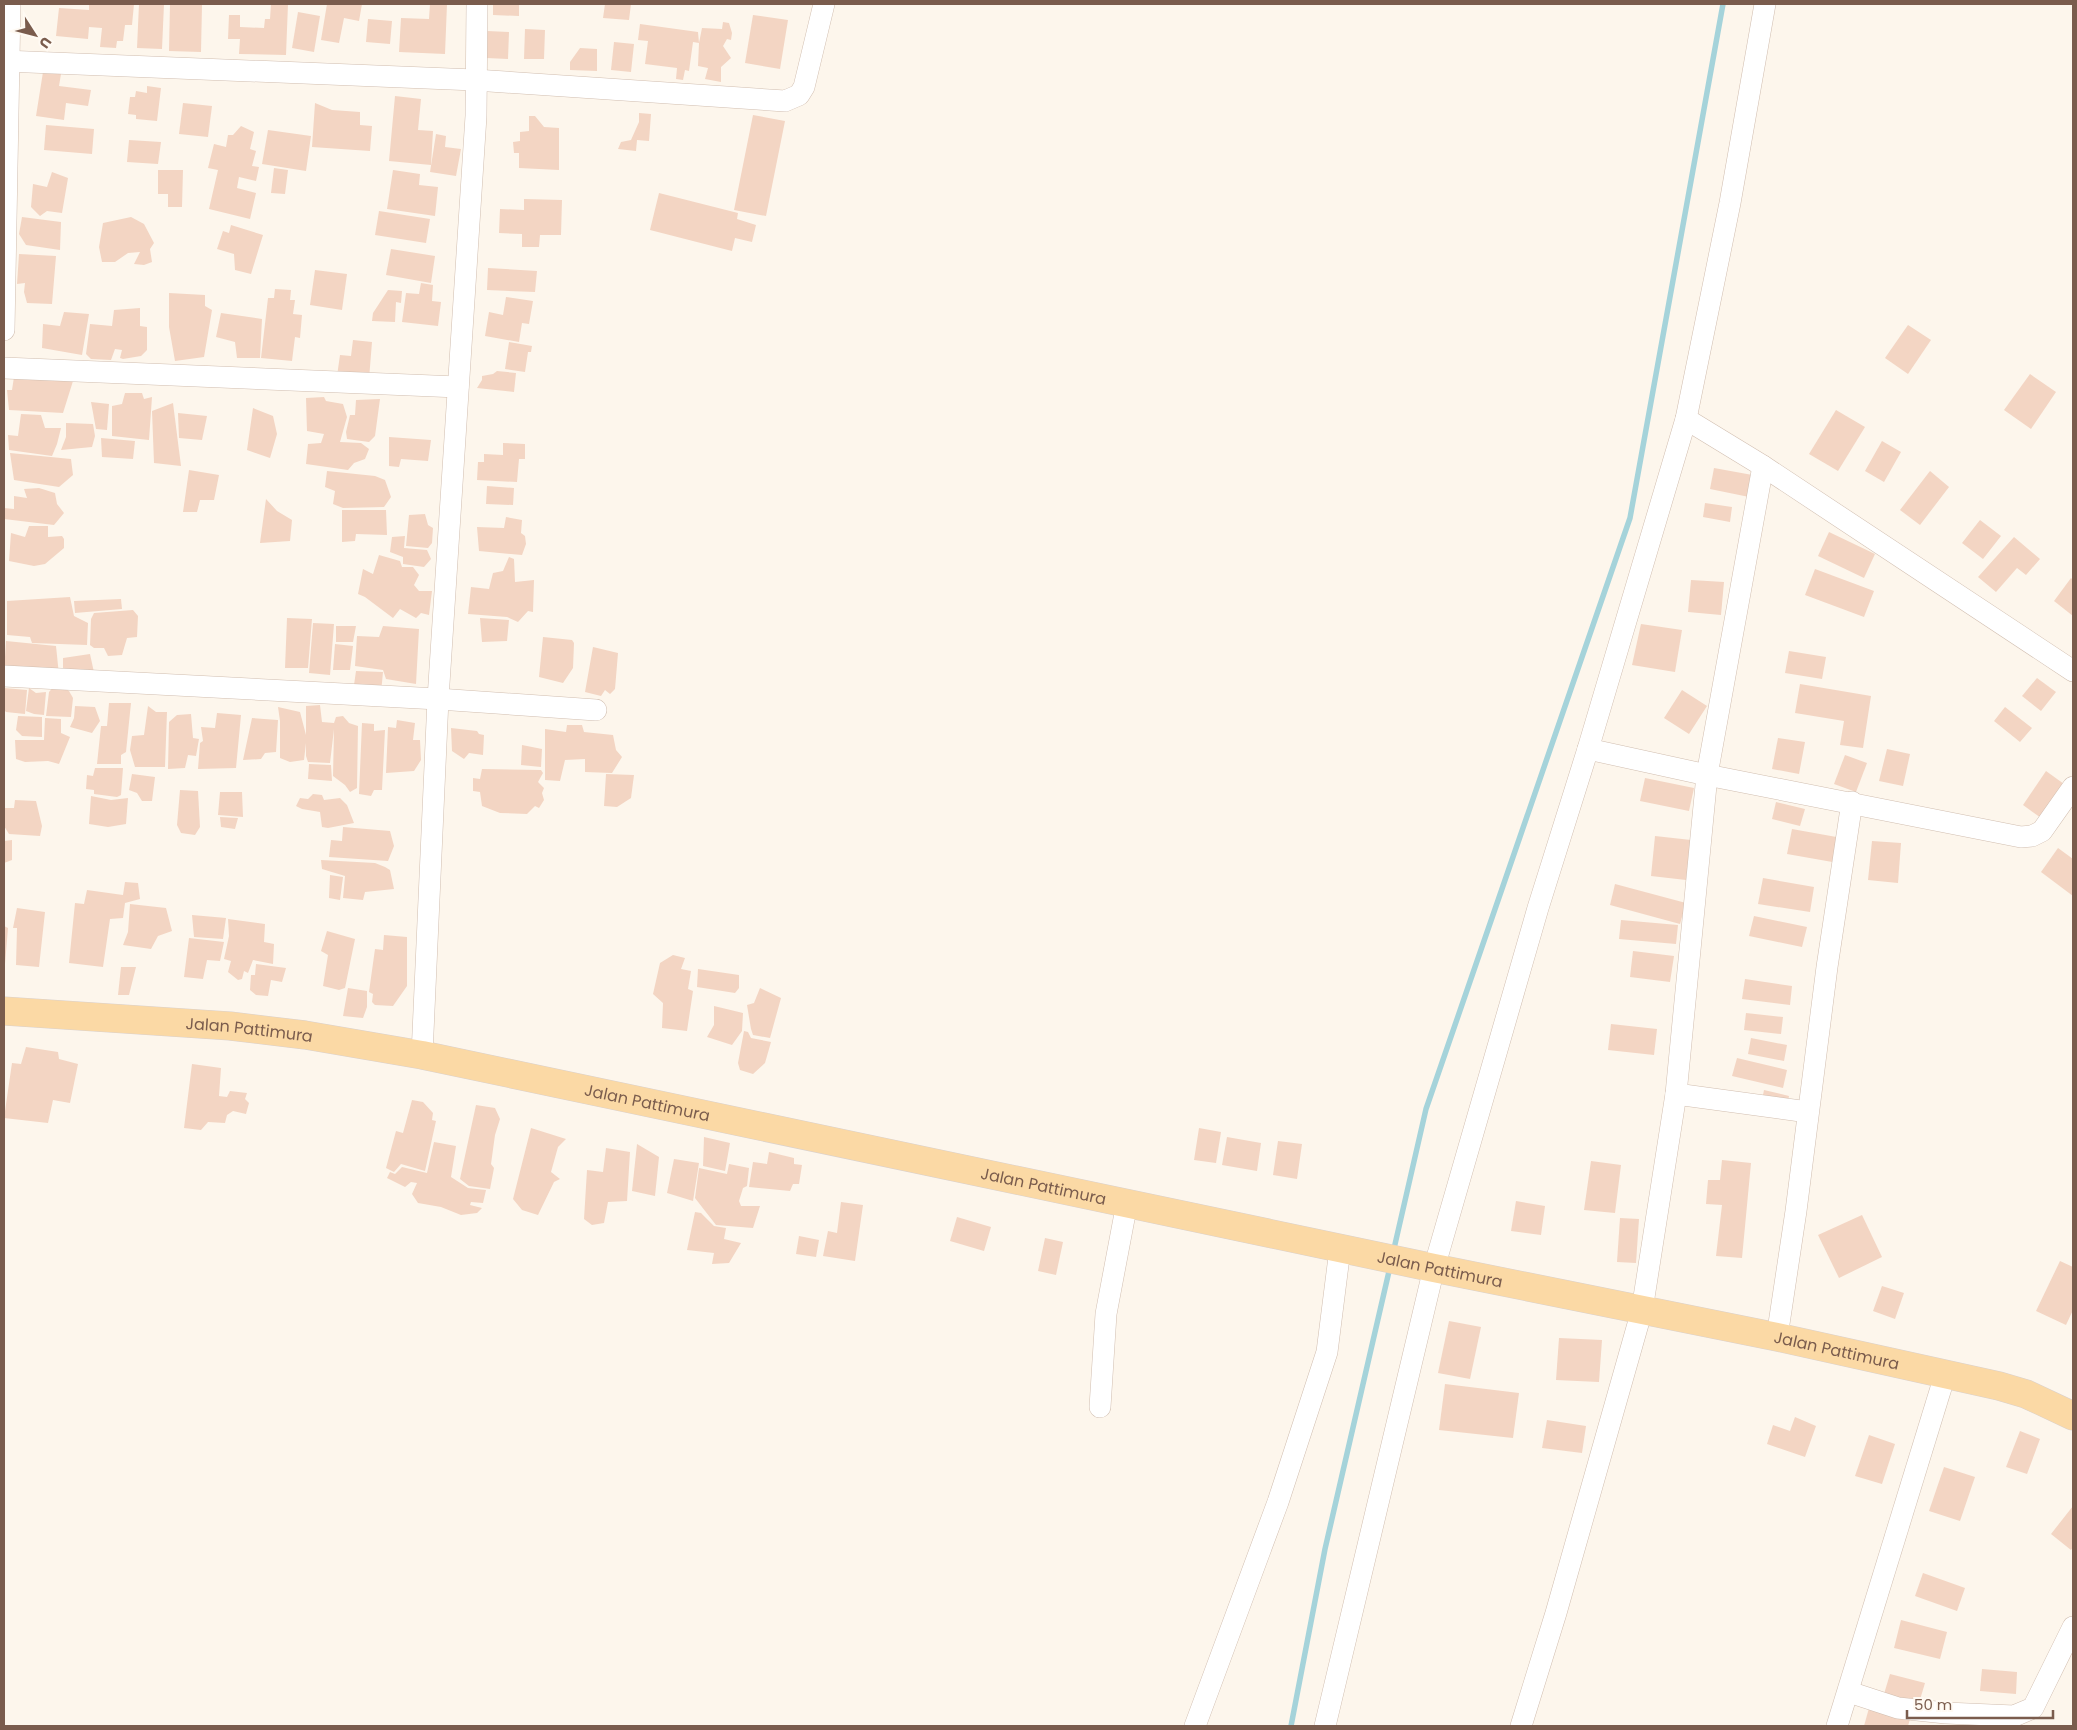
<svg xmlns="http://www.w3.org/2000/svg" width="2077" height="1730" font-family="Poppins,sans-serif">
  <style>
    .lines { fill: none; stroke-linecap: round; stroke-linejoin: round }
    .stream { stroke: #a5d3da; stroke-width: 5.5 }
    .building { fill: #f3d5c3 }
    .street-casing { stroke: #d1beb0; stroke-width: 22 }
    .primary-casing { stroke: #dad1cd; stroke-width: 29 }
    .street { stroke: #fff; stroke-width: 21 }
    .primary { stroke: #fbd9a5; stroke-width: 28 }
    .labels { text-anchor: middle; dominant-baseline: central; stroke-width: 5; stroke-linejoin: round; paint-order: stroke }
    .street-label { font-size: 16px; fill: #7a5c4d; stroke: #fffaf3 }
  </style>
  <rect width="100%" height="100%" fill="#fdf6ec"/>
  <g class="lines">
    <g class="stream">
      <path d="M1393,1253L1426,1109L1630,518L1723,4"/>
      <path d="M1291,1726L1325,1549L1390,1267"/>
    </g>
  </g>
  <g class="building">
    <path d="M89,4H134L132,25H125L123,41H117L116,48L100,47L102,28L89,27L88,39L56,36L59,8L89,10Z"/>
    <path d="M139,4H164L162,49L137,48Z"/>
    <path d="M170,4L202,5L201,52L169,51Z"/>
    <path d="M271,4H288L286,55L239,54L240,39H228L229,15H240V27L264,28L265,19H270Z"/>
    <path d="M327,4H362L359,21L344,18L339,43L321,40Z"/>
    <path d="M430,4H447L445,54L399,52L401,18L429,19Z"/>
    <path d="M493,4H519V16L493,15Z"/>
    <path d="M605,4H631L629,20L603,18Z"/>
    <path d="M298,12L320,16L314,52L292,48Z"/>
    <path d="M753,15L788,20L780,69L745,63Z"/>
    <path d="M368,19L392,21L390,44L366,42Z"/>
    <path d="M723,22L729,23L732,33L731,40L727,39L723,46L731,58L721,67V82L705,79L708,68L698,66L699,43L693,42L689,71L685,70L683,80L676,79L677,68L645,64L648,41L638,40L640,24L698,32L699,43L702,28L722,29Z"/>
    <path d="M525,29L545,30L544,59H524Z"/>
    <path d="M487,31L509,32L508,59L486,58Z"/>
    <path d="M614,42L634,44L631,72L611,70Z"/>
    <path d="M580,48L597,49V71L570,70V62Z"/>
    <path d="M43,72L61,74L59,86L91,90L88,106L66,103L64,120L36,116Z"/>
    <path d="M147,86L161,88L157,121L136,119V115L128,114L130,97H135L136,91L147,93Z"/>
    <path d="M395,96L421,99L418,130L433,131L431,165L389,161Z"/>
    <path d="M183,103L212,106L208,137L179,134Z"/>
    <path d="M315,103L332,110L360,112V125L372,126L370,151L312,147Z"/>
    <path d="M639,113L651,114L649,141L637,140L636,151L618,149L621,142L631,140L639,122Z"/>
    <path d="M753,115L785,121L766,216L734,210Z"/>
    <path d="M529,116H535L544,127L559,128V170L519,168V153H514L513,142L520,141V132L529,131Z"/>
    <path d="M46,125L94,129L92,154L44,150Z"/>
    <path d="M241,126L254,132L250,149L256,151L252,166L259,167L256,181L239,177L237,188L256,193L250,219L209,209L218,170L208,168L214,144L226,147L228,135H233Z"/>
    <path d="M268,130L311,136L306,171L262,164Z"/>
    <path d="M436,134L446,136L445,147L461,149L456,176L430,172Z"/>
    <path d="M129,140L161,142L158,164L127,162Z"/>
    <path d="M274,168L288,170L285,194L271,193Z"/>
    <path d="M158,170H183L182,207H168V194H158Z"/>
    <path d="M393,170L420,174L419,185L438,187L435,216L387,209Z"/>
    <path d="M52,172L68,178L62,213L47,211L40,216L31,207L33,184L47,187Z"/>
    <path d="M659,193L738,213L737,219L756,225L752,242L735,238L732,251L650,230Z"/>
    <path d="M524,199L562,200L561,235H540L539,247H522V234L499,233L500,209L524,210Z"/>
    <path d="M379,211L430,219L426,243L375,235Z"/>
    <path d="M22,217L61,222L60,250L26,245L19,234Z"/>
    <path d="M131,217L144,224L154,243L150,249L152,262L144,265L134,264L140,252L128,253L115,262H102L99,247L103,223Z"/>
    <path d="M231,225L263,235L251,274L235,270L234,254L217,249L223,231L229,233Z"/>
    <path d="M391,249L435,256L431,283L386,275Z"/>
    <path d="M19,254L56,256L52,304L27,303L24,292L25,283L17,284Z"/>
    <path d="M488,268L537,271L535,292L487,290Z"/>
    <path d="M315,270L347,274L342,310L310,305Z"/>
    <path d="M421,283L433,285L432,301L441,302L438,326L402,322L406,293L419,294Z"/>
    <path d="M275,289L291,290L290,300H295L293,314L302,315L300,338L295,337L292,361L261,358L268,298H274Z"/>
    <path d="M388,290L402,291L401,303L396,302L395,322L372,321L373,313Z"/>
    <path d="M169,293L205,295V306L212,310L204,357L175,361L169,327Z"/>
    <path d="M506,297L533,301L529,324L522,323L519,342L485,336L489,312L503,315Z"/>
    <path d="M140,308V326L147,327V350L141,356L123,359L120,358L122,350L115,349L111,360L91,359L86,354L90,324L112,326L114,310Z"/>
    <path d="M64,312L89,314L82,355L42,348L43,324L60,326Z"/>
    <path d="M221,313L262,319L260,358H237L235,342L216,337Z"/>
    <path d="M1908,325L1931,340L1908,374L1885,358Z"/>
    <path d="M353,340L372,342L369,379L337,376L340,355L351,356Z"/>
    <path d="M509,342L532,346L531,352H528L525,372L505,369Z"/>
    <path d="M497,371L516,373L514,392L477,388L482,380V376L493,374Z"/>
    <path d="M2030,374L2056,392L2031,429L2004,410Z"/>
    <path d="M14,377L73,381L63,413L9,410L7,390H12Z"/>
    <path d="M125,393H142L144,399L152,397L149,440L112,436V406L122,404Z"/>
    <path d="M324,397L326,401L343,404L347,417L340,442L361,443L369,449L365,459L354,463L348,470L306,464L308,444L321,443L324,434L307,431L306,398Z"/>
    <path d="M380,399L375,436L369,442L347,439L346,432L350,415H355L356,400Z"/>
    <path d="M91,402L109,404L107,430L96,429Z"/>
    <path d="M173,403L181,466L154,463L152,411Z"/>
    <path d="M253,408L273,416L277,434L270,458L247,450Z"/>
    <path d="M1836,410L1865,427L1838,471L1809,454Z"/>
    <path d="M178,413L207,416L202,440L179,438Z"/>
    <path d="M21,414L41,415L45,428H61L57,444L52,456L9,450L8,435L18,436Z"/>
    <path d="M66,423L93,424L95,436L92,447L61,450L66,437Z"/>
    <path d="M389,437L431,440L428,461L401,459L399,467L389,466Z"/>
    <path d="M101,438L135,441L133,459L102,457Z"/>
    <path d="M1882,441L1901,452L1884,482L1865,471Z"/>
    <path d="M503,443L525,444V459H519L517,482L477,480L478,462H484V454L503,455Z"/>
    <path d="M10,453L71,459L73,475L59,487L14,480Z"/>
    <path d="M1714,468L1758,476L1754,498L1710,489Z"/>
    <path d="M189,470L219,475L214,500H200L197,512H183Z"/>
    <path d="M327,471L375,476L385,480L391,497L384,507L343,508L333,504L335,491L325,487Z"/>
    <path d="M1930,471L1949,487L1920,525L1900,510Z"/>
    <path d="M487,486L514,488L513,505L486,504Z"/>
    <path d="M39,488L55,493L57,504L64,513L54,525L4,519V508L14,509V496L27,498L24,489Z"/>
    <path d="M266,499L277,511L292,520L290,541L260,543Z"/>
    <path d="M1705,503L1732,507L1730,522L1703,517Z"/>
    <path d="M342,510H386L387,535L356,534L355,541L342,542Z"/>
    <path d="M425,514L428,525L433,528L432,543L428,548L406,546L409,515Z"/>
    <path d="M506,517L522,520L521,533L525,536L526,544L522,555L479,551L477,527L504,528Z"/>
    <path d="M1980,520L2001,536L1983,559L1962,543Z"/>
    <path d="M29,526H48V537L62,536L64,539V548L45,564L34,566L9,561L11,533L25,537Z"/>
    <path d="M1829,532L1875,554L1864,578L1818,556Z"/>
    <path d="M405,536L404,548L427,550L431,559L424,567L403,564V557L390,552L392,537Z"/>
    <path d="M2014,537L2040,559L2026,575L2017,568L1996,592L1978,577Z"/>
    <path d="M379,555L400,561L402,567H413L419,575L414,585L419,591H432L429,615L421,613L416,618L400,609L393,618L365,597L358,594L363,569L373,574Z"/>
    <path d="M509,557L514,559L515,582L534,580L533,612L528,611L518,622L507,617L468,614L471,587L489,589L493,573L503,571Z"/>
    <path d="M1815,569L1874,591L1864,617L1805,595Z"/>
    <path d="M2071,578L2073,580V616L2054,601Z"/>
    <path d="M1691,580L1724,582L1721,615L1688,612Z"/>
    <path d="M70,597L74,616L88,623L87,645L32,643L30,637L7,635V601Z"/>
    <path d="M121,599L122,609L75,613L74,601Z"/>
    <path d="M133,610L138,616L137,637L127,638L122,655L108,656L104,648H94L90,645L91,619L94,613Z"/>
    <path d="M287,618L312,619L308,668H285Z"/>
    <path d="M480,618L509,620L507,641L482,642Z"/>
    <path d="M313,623L334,624L330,675L309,673Z"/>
    <path d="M1641,624L1682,630L1675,672L1632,665Z"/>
    <path d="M336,626H356L353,642H336Z"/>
    <path d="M383,626L419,629L416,684L386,679L383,670L355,666L357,636L379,637Z"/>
    <path d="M543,637L572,640L574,643L573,668L563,683L539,677Z"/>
    <path d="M6,641L56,646L59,675L4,672Z"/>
    <path d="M335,644L353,646L350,670H333Z"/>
    <path d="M593,647L618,653L615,689L610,694L605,690L601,696L585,692Z"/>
    <path d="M1789,651L1826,657L1822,679L1785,673Z"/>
    <path d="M90,654L95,677L63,676V658Z"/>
    <path d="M356,671L383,672L381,693L353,692Z"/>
    <path d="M2037,678L2056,692L2041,711L2022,696Z"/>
    <path d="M57,683L69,691L73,698L71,717L46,716L49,692Z"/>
    <path d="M1800,684L1871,696L1863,748L1840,745L1844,721L1795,713Z"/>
    <path d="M4,688L27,690L25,714L6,712L4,710Z"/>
    <path d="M29,688L36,693L46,692L44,715L34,714L26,711Z"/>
    <path d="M1682,690L1707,706L1689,734L1664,718Z"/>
    <path d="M109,703H131L126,752L121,755V764H97L101,726H107Z"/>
    <path d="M320,705L322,722L334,723L336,717L343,716L349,723L358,726L357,788L350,792L345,785L333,776L334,729L330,763L308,762L306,756V743L304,760L290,762L280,758V721L278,707L300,712L306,735V706Z"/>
    <path d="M75,706L95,707L100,721L92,733L70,727L74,718Z"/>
    <path d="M148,706L156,712H167L165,767H135L130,750L132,736L144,735Z"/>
    <path d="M2005,707L2032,728L2020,742L1994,721Z"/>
    <path d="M217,713L241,715L236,768L198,769L200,743L203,741L201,727L215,728Z"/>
    <path d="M191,714L193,738L199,739L196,756L188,755L185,768L168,769L169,722L177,715Z"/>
    <path d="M18,716L42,717V737L22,736L16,730Z"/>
    <path d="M45,718L61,719V733L70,737L59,764L48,761L25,762L16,759L15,740H44Z"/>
    <path d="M252,718L278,720L276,752L265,753L261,759L243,760Z"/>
    <path d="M397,720L415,723L413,740H420L421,760L414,771L386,773L388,727L396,728Z"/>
    <path d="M362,723L374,724V731L385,730L382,790H374L371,796L359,794Z"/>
    <path d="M567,725H582L584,732L613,735L616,750L622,757L612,773L585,772V759L565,760L560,781L545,780V729L566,732Z"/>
    <path d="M451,728L477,731L479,734L484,735L483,755L469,753L464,759L452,751Z"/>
    <path d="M1778,738L1805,742L1799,774L1772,769Z"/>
    <path d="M522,745L542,749L541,767L521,765Z"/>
    <path d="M1887,749L1910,754L1903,786L1879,781Z"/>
    <path d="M1845,755L1867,763L1856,792L1834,784Z"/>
    <path d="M309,764L331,765L332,781L308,779Z"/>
    <path d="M95,768H123L121,795L117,797L94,794V790L86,789L87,775L93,776Z"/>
    <path d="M482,769L541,770L543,773L538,782L544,788L542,793L544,800L539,808L535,806L527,814L500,813L482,806L480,792L473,791V778L480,779Z"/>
    <path d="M2046,771L2064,784L2041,818L2023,805Z"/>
    <path d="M132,774L155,777L152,801H142L137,793L129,790Z"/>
    <path d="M606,774L634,775L631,798L617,807L604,806Z"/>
    <path d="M1645,778L1694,788L1689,811L1640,801Z"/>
    <path d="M180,790L198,791L200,827L195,835L181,833L177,825Z"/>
    <path d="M220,792H242L243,817L218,815Z"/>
    <path d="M313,794L322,795L324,800L340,798L347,805L354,823L328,828L322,827L320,812L302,809L296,806L300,798L308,799Z"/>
    <path d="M91,796L111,800L128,798L126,824L108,827L89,824Z"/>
    <path d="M15,800L36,801L42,826L40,836L9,834L4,826V808H14Z"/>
    <path d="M1776,802L1805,809L1800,826L1772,819Z"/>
    <path d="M220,817L238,818L235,829L221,827Z"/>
    <path d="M343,827L390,831L394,846L388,861L329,857L331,840L342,841Z"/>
    <path d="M1792,829L1842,838L1838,863L1787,854Z"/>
    <path d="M1655,836L1691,840L1686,880L1651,876Z"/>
    <path d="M12,840V860L4,863V841Z"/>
    <path d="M1872,841L1901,843L1898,883L1868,880Z"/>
    <path d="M2058,848L2073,859V896L2041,872Z"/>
    <path d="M321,860L375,863L385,867L390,870L394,889L365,892L363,900L343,898L345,876L322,869Z"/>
    <path d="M330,875L343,877L340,900L329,898Z"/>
    <path d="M1763,878L1814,887L1810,912L1758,904Z"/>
    <path d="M125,882L138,883L140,899L125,903L123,918L110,919L103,967L69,963L75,903L84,904L87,890L123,895Z"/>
    <path d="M1615,884L1686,903L1680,924L1610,905Z"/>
    <path d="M130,904L166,908L172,931L158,936L151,949L123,945L128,932Z"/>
    <path d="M17,908L45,912L39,967L16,965L17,928H13Z"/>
    <path d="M192,915L226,918L223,939L194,937Z"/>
    <path d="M1754,916L1807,927L1802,947L1749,936Z"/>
    <path d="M228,919L265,924L264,942L274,944L273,964L253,960L248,973L244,971L242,979L238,980L228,972L231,961L224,959L229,936Z"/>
    <path d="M1621,920L1678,925L1676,944L1619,939Z"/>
    <path d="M4,926L8,928L5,964H4Z"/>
    <path d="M327,931L355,939L345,988L339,990L323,986L328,955L321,951Z"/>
    <path d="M384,935L407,937V986L393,1006L375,1005L372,1002L373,994L369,992L375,949L383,950Z"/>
    <path d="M189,938L224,942L220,961L207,960L203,979L184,977Z"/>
    <path d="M1633,951L1674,956L1670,982L1630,977Z"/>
    <path d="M673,955L685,958L681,969L691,971L688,989L693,991L687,1031L662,1028L663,1003L653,994L660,963Z"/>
    <path d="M256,964L286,968L282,982L271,980L268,996L256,995L250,990L251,975H255Z"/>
    <path d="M121,967H136L129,995H118Z"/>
    <path d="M698,969L739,975V988L735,993L697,987Z"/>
    <path d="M1745,979L1792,986L1790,1005L1742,999Z"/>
    <path d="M348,988L367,991V1007L363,1018L343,1016Z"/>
    <path d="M760,988L781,998L770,1038L753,1035L751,1029L747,1005L754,1003Z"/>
    <path d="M714,1006L743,1013L742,1031L732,1045L707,1037L714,1025Z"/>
    <path d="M1746,1013L1783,1017L1781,1034L1744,1030Z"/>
    <path d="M1611,1024L1657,1029L1654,1055L1608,1050Z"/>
    <path d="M744,1031L748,1032L751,1038L771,1042L765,1063L753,1074L740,1070L738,1063Z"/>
    <path d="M1751,1038L1787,1045L1784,1061L1748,1054Z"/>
    <path d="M26,1047L58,1052L59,1059L78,1064L70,1103L53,1100L48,1123L4,1118L12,1063L21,1064Z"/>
    <path d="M1737,1058L1787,1070L1783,1088L1732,1076Z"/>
    <path d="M192,1064L221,1068L219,1096L227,1097L230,1091L247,1093L245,1099L249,1103L246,1114L233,1111L227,1115L225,1123L208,1122L201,1130L184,1128Z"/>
    <path d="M1764,1090L1789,1096L1787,1106L1762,1100Z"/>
    <path d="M412,1100L423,1102L433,1113L432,1120L436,1121L425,1171L401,1164L394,1172L386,1168L396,1131L403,1133Z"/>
    <path d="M476,1105L495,1108L500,1119L495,1135L491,1164L494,1168L490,1189L469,1186L460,1179Z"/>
    <path d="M531,1128L566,1139L558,1147L551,1172L560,1179L554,1182L538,1215L522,1210L513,1199Z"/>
    <path d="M1199,1128L1221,1132L1216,1163L1194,1160Z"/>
    <path d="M704,1137L730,1143L725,1171L703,1166Z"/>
    <path d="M1227,1137L1261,1143L1257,1171L1222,1165Z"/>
    <path d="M1278,1141L1302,1144L1297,1179L1273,1175Z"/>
    <path d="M434,1142L456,1146L451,1177L468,1188L486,1190L483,1203L471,1202L470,1205L482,1208L477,1213L461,1215L441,1207L418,1203L412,1194L417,1183L411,1182L405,1187L387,1178L390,1172L395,1174L402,1167L427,1173Z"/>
    <path d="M637,1144L659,1157L655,1196L632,1191Z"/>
    <path d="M606,1148L630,1152L627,1201L608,1202L604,1223L592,1225L584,1219L587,1170L603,1172Z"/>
    <path d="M769,1152L794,1158V1164L802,1165L799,1184H793L790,1191L749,1187L753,1162L767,1164Z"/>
    <path d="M674,1159L699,1163L693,1201L667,1193Z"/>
    <path d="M1722,1160L1751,1163L1742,1258L1716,1256L1722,1205L1706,1204L1708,1180H1720Z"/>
    <path d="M1591,1161L1621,1165L1615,1213L1584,1210Z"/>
    <path d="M729,1164L749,1168L747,1186L743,1188L739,1201L741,1206H760L753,1228L716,1225L695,1198L699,1168L727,1174Z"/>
    <path d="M1516,1201L1545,1206L1541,1235L1511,1231Z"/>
    <path d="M841,1202L863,1205L855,1261L823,1256L828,1231L837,1233Z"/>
    <path d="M695,1212L701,1213L714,1226L726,1228L724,1239L741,1243L729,1263L712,1264L714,1253L687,1250Z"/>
    <path d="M1862,1215L1882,1257L1839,1278L1818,1235Z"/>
    <path d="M957,1217L991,1227L984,1251L950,1241Z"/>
    <path d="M1620,1218L1639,1219L1636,1263L1617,1262Z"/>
    <path d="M799,1236L819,1240L816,1257L796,1254Z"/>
    <path d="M1045,1238L1063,1242L1056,1275L1038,1271Z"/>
    <path d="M2060,1261L2073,1267V1310L2066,1325L2036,1311Z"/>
    <path d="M1882,1286L1904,1293L1895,1319L1873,1311Z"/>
    <path d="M1449,1321L1481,1327L1470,1379L1438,1373Z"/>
    <path d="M1559,1338L1602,1340L1599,1382L1556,1380Z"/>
    <path d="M1445,1384L1519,1393L1513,1438L1439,1430Z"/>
    <path d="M1795,1417L1816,1426L1805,1457L1767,1444L1773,1425L1790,1431Z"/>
    <path d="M1547,1420L1586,1426L1582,1453L1542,1448Z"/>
    <path d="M2020,1431L2040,1439L2027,1474L2006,1467Z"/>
    <path d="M1869,1435L1895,1444L1882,1484L1855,1476Z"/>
    <path d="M1944,1467L1975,1477L1960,1521L1929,1511Z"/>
    <path d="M2073,1506V1547L2071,1550L2051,1534Z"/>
    <path d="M1923,1573L1965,1588L1957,1611L1915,1596Z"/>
    <path d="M1901,1620L1947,1632L1940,1659L1894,1648Z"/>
    <path d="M1982,1669L2017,1672L2016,1694L1980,1691Z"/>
    <path d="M1890,1674L1925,1683L1919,1703L1884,1694Z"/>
    <path d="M1869,1708L1910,1719L1908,1726H1864Z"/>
  </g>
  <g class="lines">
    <g class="street-casing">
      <g id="street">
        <path d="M4,61L475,80L785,101L799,95L804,87L824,4"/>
        <path d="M4,330L10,4"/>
        <path d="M4,368L458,387"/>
        <path d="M1686,419L1763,466L2073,671"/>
        <path d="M4,676L438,699L596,710"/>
        <path d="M1588,749L1707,775L2021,837L2032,836L2042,831L2073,787"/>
        <path d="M422,1055L438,699L476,116L477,4"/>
        <path d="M1676,1094L1808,1112"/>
        <path d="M1777,1337L1796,1211L1827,967L1852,802"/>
        <path d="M1100,1407L1106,1314L1127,1203"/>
        <path d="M1849,1692L1898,1708L1946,1713L2014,1716L2033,1708L2073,1627"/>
        <path d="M1195,1726L1278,1502L1327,1352L1340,1249"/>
        <path d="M1325,1726L1434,1268L1538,908L1588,749L1686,419L1730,203L1765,4"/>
        <path d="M1521,1726L1556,1613L1642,1310L1676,1094L1707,775L1763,466"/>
        <path d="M1837,1726L1945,1375"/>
      </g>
    </g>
    <g class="primary-casing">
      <g id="primary">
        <path id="s1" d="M4,1011L230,1026L305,1035L422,1055L1434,1268L1777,1337L1999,1386L2026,1394L2073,1416"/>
      </g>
    </g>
    <use href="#street" class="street"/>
    <use href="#primary" class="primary"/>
  </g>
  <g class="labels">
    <g class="street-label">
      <text stroke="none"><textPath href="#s1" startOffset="246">Jalan Pattimura</textPath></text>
      <text stroke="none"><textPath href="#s1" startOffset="651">Jalan Pattimura</textPath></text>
      <text stroke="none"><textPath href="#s1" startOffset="1056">Jalan Pattimura</textPath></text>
      <text stroke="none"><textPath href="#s1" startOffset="1461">Jalan Pattimura</textPath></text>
      <text stroke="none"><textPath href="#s1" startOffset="1866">Jalan Pattimura</textPath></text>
    </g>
  </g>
  <rect width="2077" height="1730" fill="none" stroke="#7a5c4d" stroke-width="10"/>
  <g transform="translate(35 35) rotate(126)" stroke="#fffaf3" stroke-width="4" paint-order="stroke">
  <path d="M0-4L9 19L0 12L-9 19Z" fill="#7a5c4d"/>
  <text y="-8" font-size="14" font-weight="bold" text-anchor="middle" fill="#7a5c4d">U</text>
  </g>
  <path d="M1907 1710v8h146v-8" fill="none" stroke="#7a5c4d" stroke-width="2.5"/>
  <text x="1914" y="1710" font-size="15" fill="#7a5c4d" stroke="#fffaf3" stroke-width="4" paint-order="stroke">50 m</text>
</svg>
